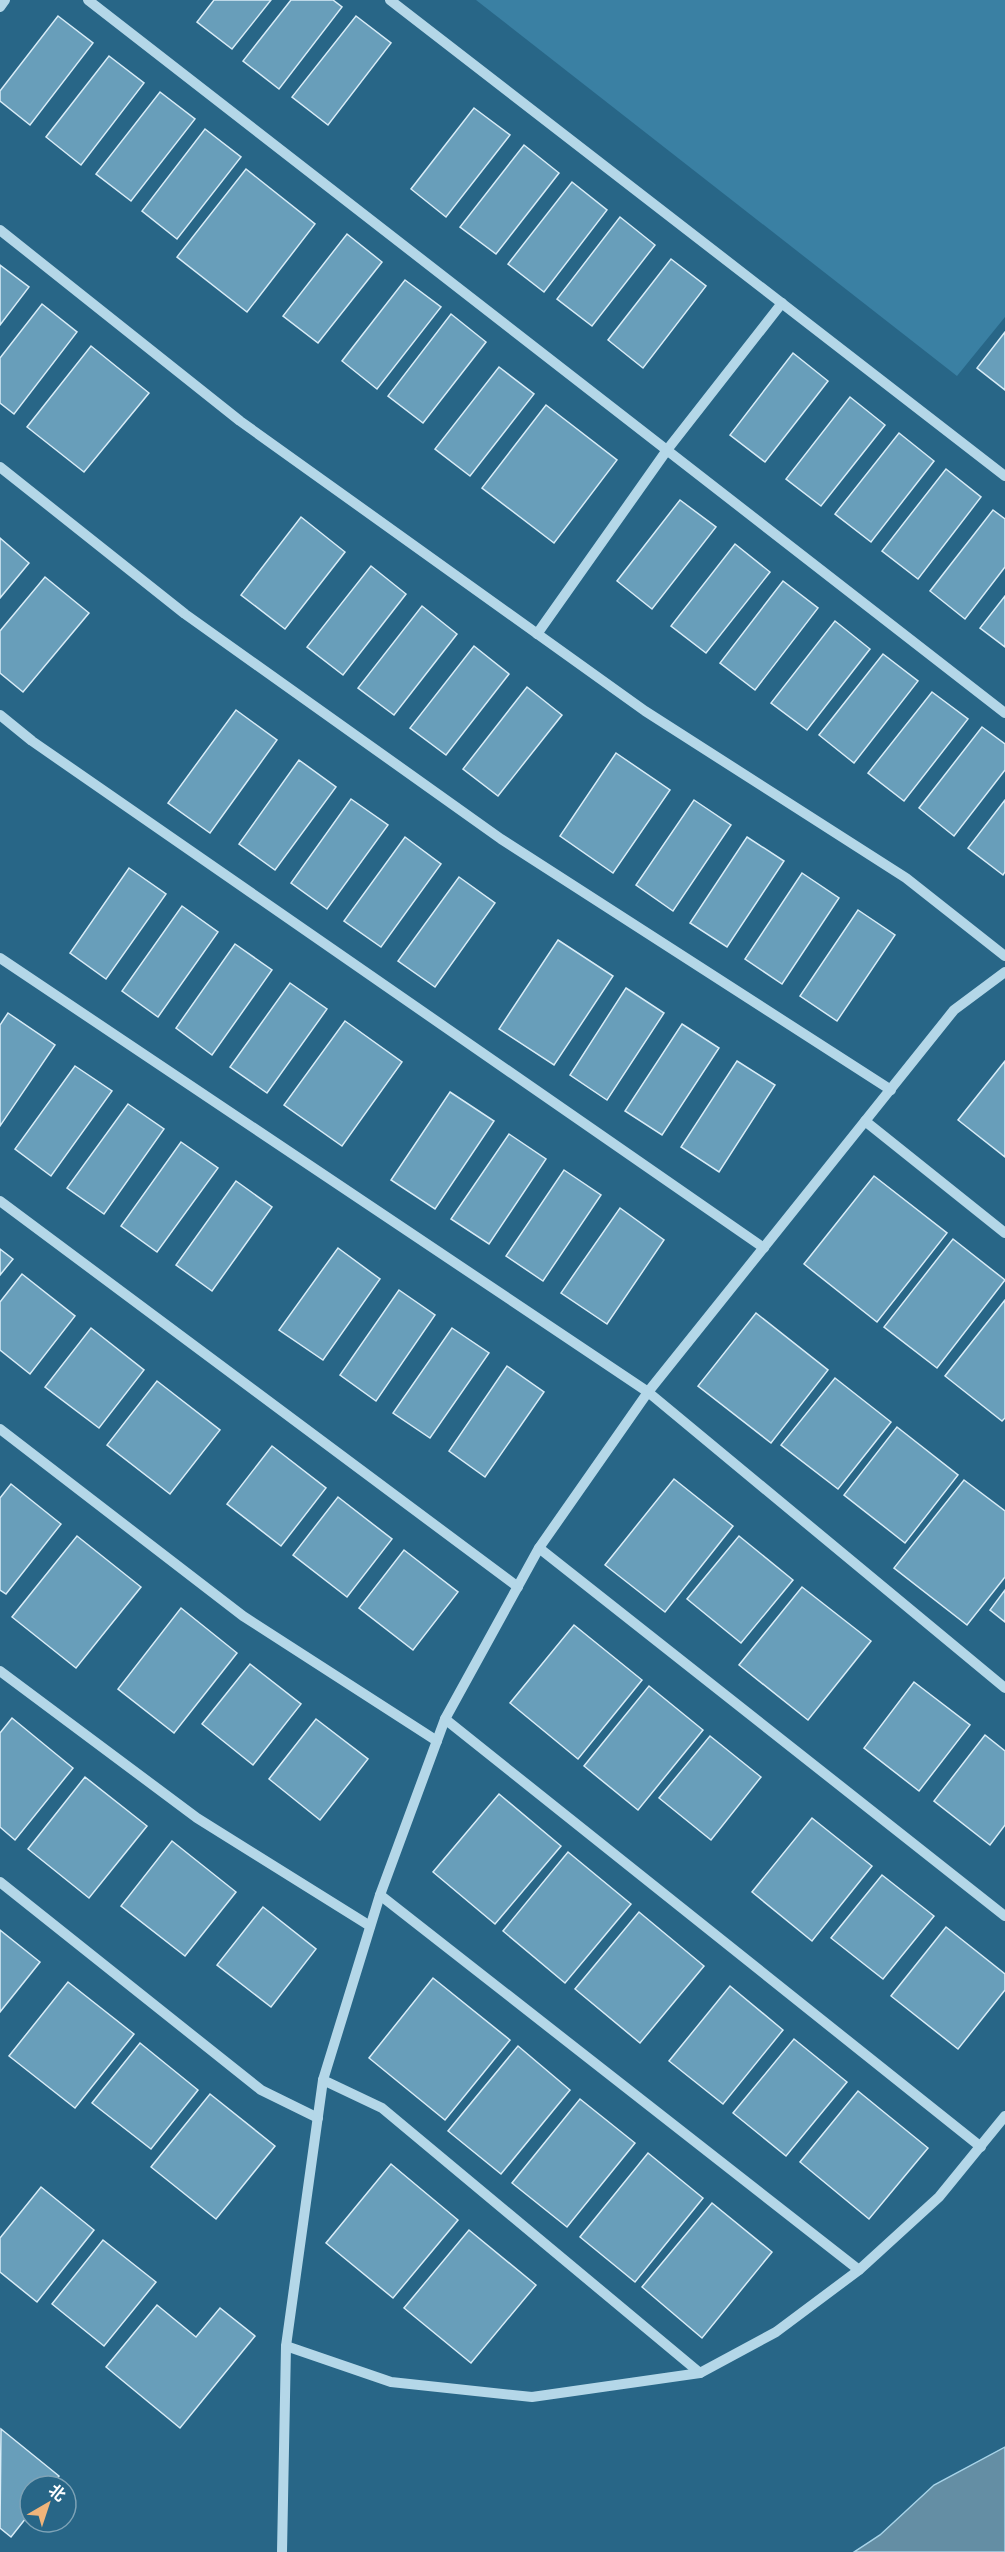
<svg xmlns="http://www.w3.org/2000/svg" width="1005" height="2552" font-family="Lato,'Noto Sans SC',sans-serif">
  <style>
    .green { fill: #3a80a3 }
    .water { fill: #648ea4; stroke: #a8d4e9; stroke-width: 1.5 }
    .building { fill: #689eba; stroke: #d8ecf7; stroke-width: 1.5 }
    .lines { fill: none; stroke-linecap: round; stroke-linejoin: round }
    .minor { stroke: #b4d7e8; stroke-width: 10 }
  </style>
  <rect width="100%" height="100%" fill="#286687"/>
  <path class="green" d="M476,0H1005V317L957,376Z"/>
  <path class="water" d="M1005,2447V2552H854L880,2535L934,2485Z"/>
  <g class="building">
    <path d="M214,0H271L232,49L197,22Z"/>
    <path d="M291,0H333L342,7L279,89L243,61Z"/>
    <path d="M58,16L93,43L30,125L0,101V91Z"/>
    <path d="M356,16L391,43L328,125L292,97Z"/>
    <path d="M109,56L144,83L81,165L46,137Z"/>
    <path d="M160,92L195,119L131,201L96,174Z"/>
    <path d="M474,108L510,135L446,217L411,189Z"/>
    <path d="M205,129L241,157L177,239L142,211Z"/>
    <path d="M524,145L559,173L496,254L460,227Z"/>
    <path d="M246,169L315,224L247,312L177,257Z"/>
    <path d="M572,182L607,210L544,292L508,264Z"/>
    <path d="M620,217L655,245L592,326L557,299Z"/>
    <path d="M347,234L382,262L318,343L283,316Z"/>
    <path d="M671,259L706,286L643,368L608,340Z"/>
    <path d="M0,265L29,287L0,325Z"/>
    <path d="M405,280L441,307L377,389L342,361Z"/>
    <path d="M42,304L77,332L14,414L0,403V358Z"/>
    <path d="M451,314L486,342L423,423L388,396Z"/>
    <path d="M1005,332V390L977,368Z"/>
    <path d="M91,346L149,393L84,472L27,427Z"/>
    <path d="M793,353L828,381L765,462L730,435Z"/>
    <path d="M499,367L534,394L470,476L435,449Z"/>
    <path d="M850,397L885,425L821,506L786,479Z"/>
    <path d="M546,405L617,460L554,543L482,488Z"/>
    <path d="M899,433L934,461L871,542L835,514Z"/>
    <path d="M946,469L981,497L918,579L882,551Z"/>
    <path d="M680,500L716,527L652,609L617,581Z"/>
    <path d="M993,510L1005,519V567L965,619L930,591Z"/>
    <path d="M301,517L345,552L285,629L241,595Z"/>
    <path d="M0,538L29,563L0,598Z"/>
    <path d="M735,544L770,572L706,653L671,626Z"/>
    <path d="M371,566L406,594L343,675L307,647Z"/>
    <path d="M45,577L89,613L23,692L0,673V631Z"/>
    <path d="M783,581L818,608L755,690L720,663Z"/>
    <path d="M1005,596V647L980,628Z"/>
    <path d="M422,606L457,634L394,715L358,688Z"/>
    <path d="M835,621L870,649L807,730L771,703Z"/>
    <path d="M474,646L509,674L446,755L410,728Z"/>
    <path d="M883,654L918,681L854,763L819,735Z"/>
    <path d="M527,687L562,715L498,796L463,769Z"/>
    <path d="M932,692L968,719L904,801L868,773Z"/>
    <path d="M236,710L277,740L210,833L168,803Z"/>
    <path d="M982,727L1005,744V770L954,836L919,808Z"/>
    <path d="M616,753L670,790L613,873L560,836Z"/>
    <path d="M299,760L336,787L275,870L239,844Z"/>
    <path d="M351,799L388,825L327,909L291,883Z"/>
    <path d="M694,800L731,825L673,911L636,885Z"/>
    <path d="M1005,800V872L1003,875L968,848Z"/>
    <path d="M405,837L441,864L381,947L344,921Z"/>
    <path d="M747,837L784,861L727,947L690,923Z"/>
    <path d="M129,868L166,894L106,979L70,953Z"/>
    <path d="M802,873L839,898L782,984L745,959Z"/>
    <path d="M459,877L495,903L435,987L398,961Z"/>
    <path d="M182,906L218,932L158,1017L122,991Z"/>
    <path d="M858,910L895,935L837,1021L800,996Z"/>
    <path d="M558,940L613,976L554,1065L499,1029Z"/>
    <path d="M235,944L272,970L212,1055L176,1028Z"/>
    <path d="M290,983L327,1009L267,1093L230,1067Z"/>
    <path d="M626,988L664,1013L607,1100L570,1075Z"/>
    <path d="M8,1013L55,1045L0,1126V1025Z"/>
    <path d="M345,1021L402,1062L342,1146L284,1105Z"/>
    <path d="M682,1024L719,1048L662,1135L625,1111Z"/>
    <path d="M737,1061L775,1085L719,1172L681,1147Z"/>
    <path d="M1005,1061V1157L958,1120Z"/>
    <path d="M75,1066L112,1091L51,1176L15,1149Z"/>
    <path d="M450,1092L494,1121L435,1209L391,1180Z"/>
    <path d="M128,1104L164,1129L104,1214L67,1188Z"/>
    <path d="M509,1134L546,1159L489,1244L451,1219Z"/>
    <path d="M181,1142L218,1168L157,1252L121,1226Z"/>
    <path d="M564,1170L601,1195L543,1281L506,1256Z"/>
    <path d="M874,1176L947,1233L877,1322L804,1264Z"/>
    <path d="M236,1181L272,1207L212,1291L176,1265Z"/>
    <path d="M620,1208L664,1240L607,1324L561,1293Z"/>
    <path d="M953,1239L1005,1280L937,1368L884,1327Z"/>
    <path d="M338,1248L380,1279L323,1360L279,1330Z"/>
    <path d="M0,1249L13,1259L0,1275Z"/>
    <path d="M22,1274L75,1316L30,1374L0,1350V1302Z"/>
    <path d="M399,1290L435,1315L376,1401L340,1375Z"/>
    <path d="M1005,1300V1418L1002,1421L945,1376Z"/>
    <path d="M756,1313L828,1370L771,1443L698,1386Z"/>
    <path d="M91,1328L144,1370L99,1428L45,1387Z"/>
    <path d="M452,1328L489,1353L430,1438L393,1413Z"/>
    <path d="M507,1366L544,1392L485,1477L449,1451Z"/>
    <path d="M835,1378L891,1422L838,1489L781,1445Z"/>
    <path d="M157,1381L220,1430L170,1494L107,1445Z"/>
    <path d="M897,1427L958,1475L905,1543L844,1495Z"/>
    <path d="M272,1446L326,1488L281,1546L227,1504Z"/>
    <path d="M674,1479L733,1526L665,1612L605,1565Z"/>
    <path d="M964,1480L1005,1511V1577L967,1625L894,1568Z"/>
    <path d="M11,1484L61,1524L6,1594L0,1590V1498Z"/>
    <path d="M338,1497L392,1539L347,1597L293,1555Z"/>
    <path d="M77,1536L141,1587L76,1668L12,1617Z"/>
    <path d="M739,1536L793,1580L741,1643L687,1599Z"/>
    <path d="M404,1550L458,1592L413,1650L359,1608Z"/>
    <path d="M802,1587L871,1641L808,1720L739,1665Z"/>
    <path d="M1005,1590V1622L990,1610Z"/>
    <path d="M181,1608L237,1653L174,1733L118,1689Z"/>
    <path d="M574,1625L642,1680L578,1759L510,1703Z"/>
    <path d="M250,1664L301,1704L253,1765L202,1724Z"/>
    <path d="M914,1682L970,1725L919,1791L864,1748Z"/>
    <path d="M649,1686L703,1730L638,1810L584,1766Z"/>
    <path d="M12,1718L73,1768L15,1840L0,1827V1733Z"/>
    <path d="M316,1719L368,1759L320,1820L269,1779Z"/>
    <path d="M985,1735L1005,1751V1825L990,1845L934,1801Z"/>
    <path d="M710,1736L761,1777L711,1840L659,1798Z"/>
    <path d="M85,1777L147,1826L89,1898L28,1849Z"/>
    <path d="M499,1794L561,1846L495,1924L433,1872Z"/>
    <path d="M812,1818L872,1866L812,1941L752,1892Z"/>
    <path d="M172,1841L236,1892L185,1956L121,1906Z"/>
    <path d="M568,1852L631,1904L565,1983L503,1931Z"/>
    <path d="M882,1875L934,1916L883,1979L831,1938Z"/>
    <path d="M263,1907L316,1949L271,2007L217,1965Z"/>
    <path d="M639,1912L704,1966L640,2043L575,1989Z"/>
    <path d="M946,1927L1005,1974V1990L958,2049L891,1996Z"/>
    <path d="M0,1930L40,1962L0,2012Z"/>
    <path d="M433,1978L510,2040L445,2120L369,2058Z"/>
    <path d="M68,1982L134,2034L75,2108L9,2056Z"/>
    <path d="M730,1986L783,2030L723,2104L669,2061Z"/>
    <path d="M794,2039L847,2082L786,2156L733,2113Z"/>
    <path d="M140,2043L198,2090L151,2149L92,2103Z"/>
    <path d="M518,2046L570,2090L501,2174L448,2131Z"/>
    <path d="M858,2091L928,2148L869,2219L800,2162Z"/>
    <path d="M210,2094L275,2146L216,2219L151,2167Z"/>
    <path d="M580,2099L635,2143L567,2227L512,2183Z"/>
    <path d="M648,2153L703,2198L635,2282L580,2237Z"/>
    <path d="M391,2164L458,2220L393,2298L326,2243Z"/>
    <path d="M41,2187L94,2230L37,2302L0,2272V2238Z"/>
    <path d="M712,2203L772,2252L702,2338L642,2287Z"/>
    <path d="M469,2230L536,2285L471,2363L404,2308Z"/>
    <path d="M103,2240L156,2282L104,2346L52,2304Z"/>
    <path d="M157,2305L196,2337L220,2308L255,2336L180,2428L106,2367Z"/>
    <path d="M1,2429L59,2476L51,2486H30V2513L11,2537L0,2528Z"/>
  </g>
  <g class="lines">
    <g class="minor">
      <path d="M88,0L1005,713"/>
      <path d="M390,0L1005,476"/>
      <path d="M0,7L5,0"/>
      <path d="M0,230L240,421L645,711L906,878L1005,956"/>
      <path d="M0,467L185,614L501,839L891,1090"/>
      <path d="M537,634L667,450L782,303"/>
      <path d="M0,715L32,741L764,1248"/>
      <path d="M0,958L648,1392L1005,1688"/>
      <path d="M865,1121L1005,1233"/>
      <path d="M0,1201L518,1587"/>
      <path d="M0,1429L243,1616L437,1741"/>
      <path d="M539,1548L1005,1916"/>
      <path d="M0,1671L197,1818L370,1926"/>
      <path d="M445,1719L981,2147"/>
      <path d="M0,1882L261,2090L318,2118"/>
      <path d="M380,1895L859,2270"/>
      <path d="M323,2080L382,2108L700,2373"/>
      <path d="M286,2346L391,2382L532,2397L700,2373L776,2332L859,2270L939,2197L1005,2116"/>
      <path d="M282,2552L286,2346L323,2080L380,1895L445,1719L539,1548L648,1392L954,1010L1005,972"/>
    </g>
  </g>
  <g transform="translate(48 2504) rotate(39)"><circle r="28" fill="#286687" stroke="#7ea3b7" stroke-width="1.5"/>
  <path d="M0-4.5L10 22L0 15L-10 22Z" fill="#f0b47a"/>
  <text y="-9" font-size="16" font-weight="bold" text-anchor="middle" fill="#ffffff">北</text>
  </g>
</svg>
